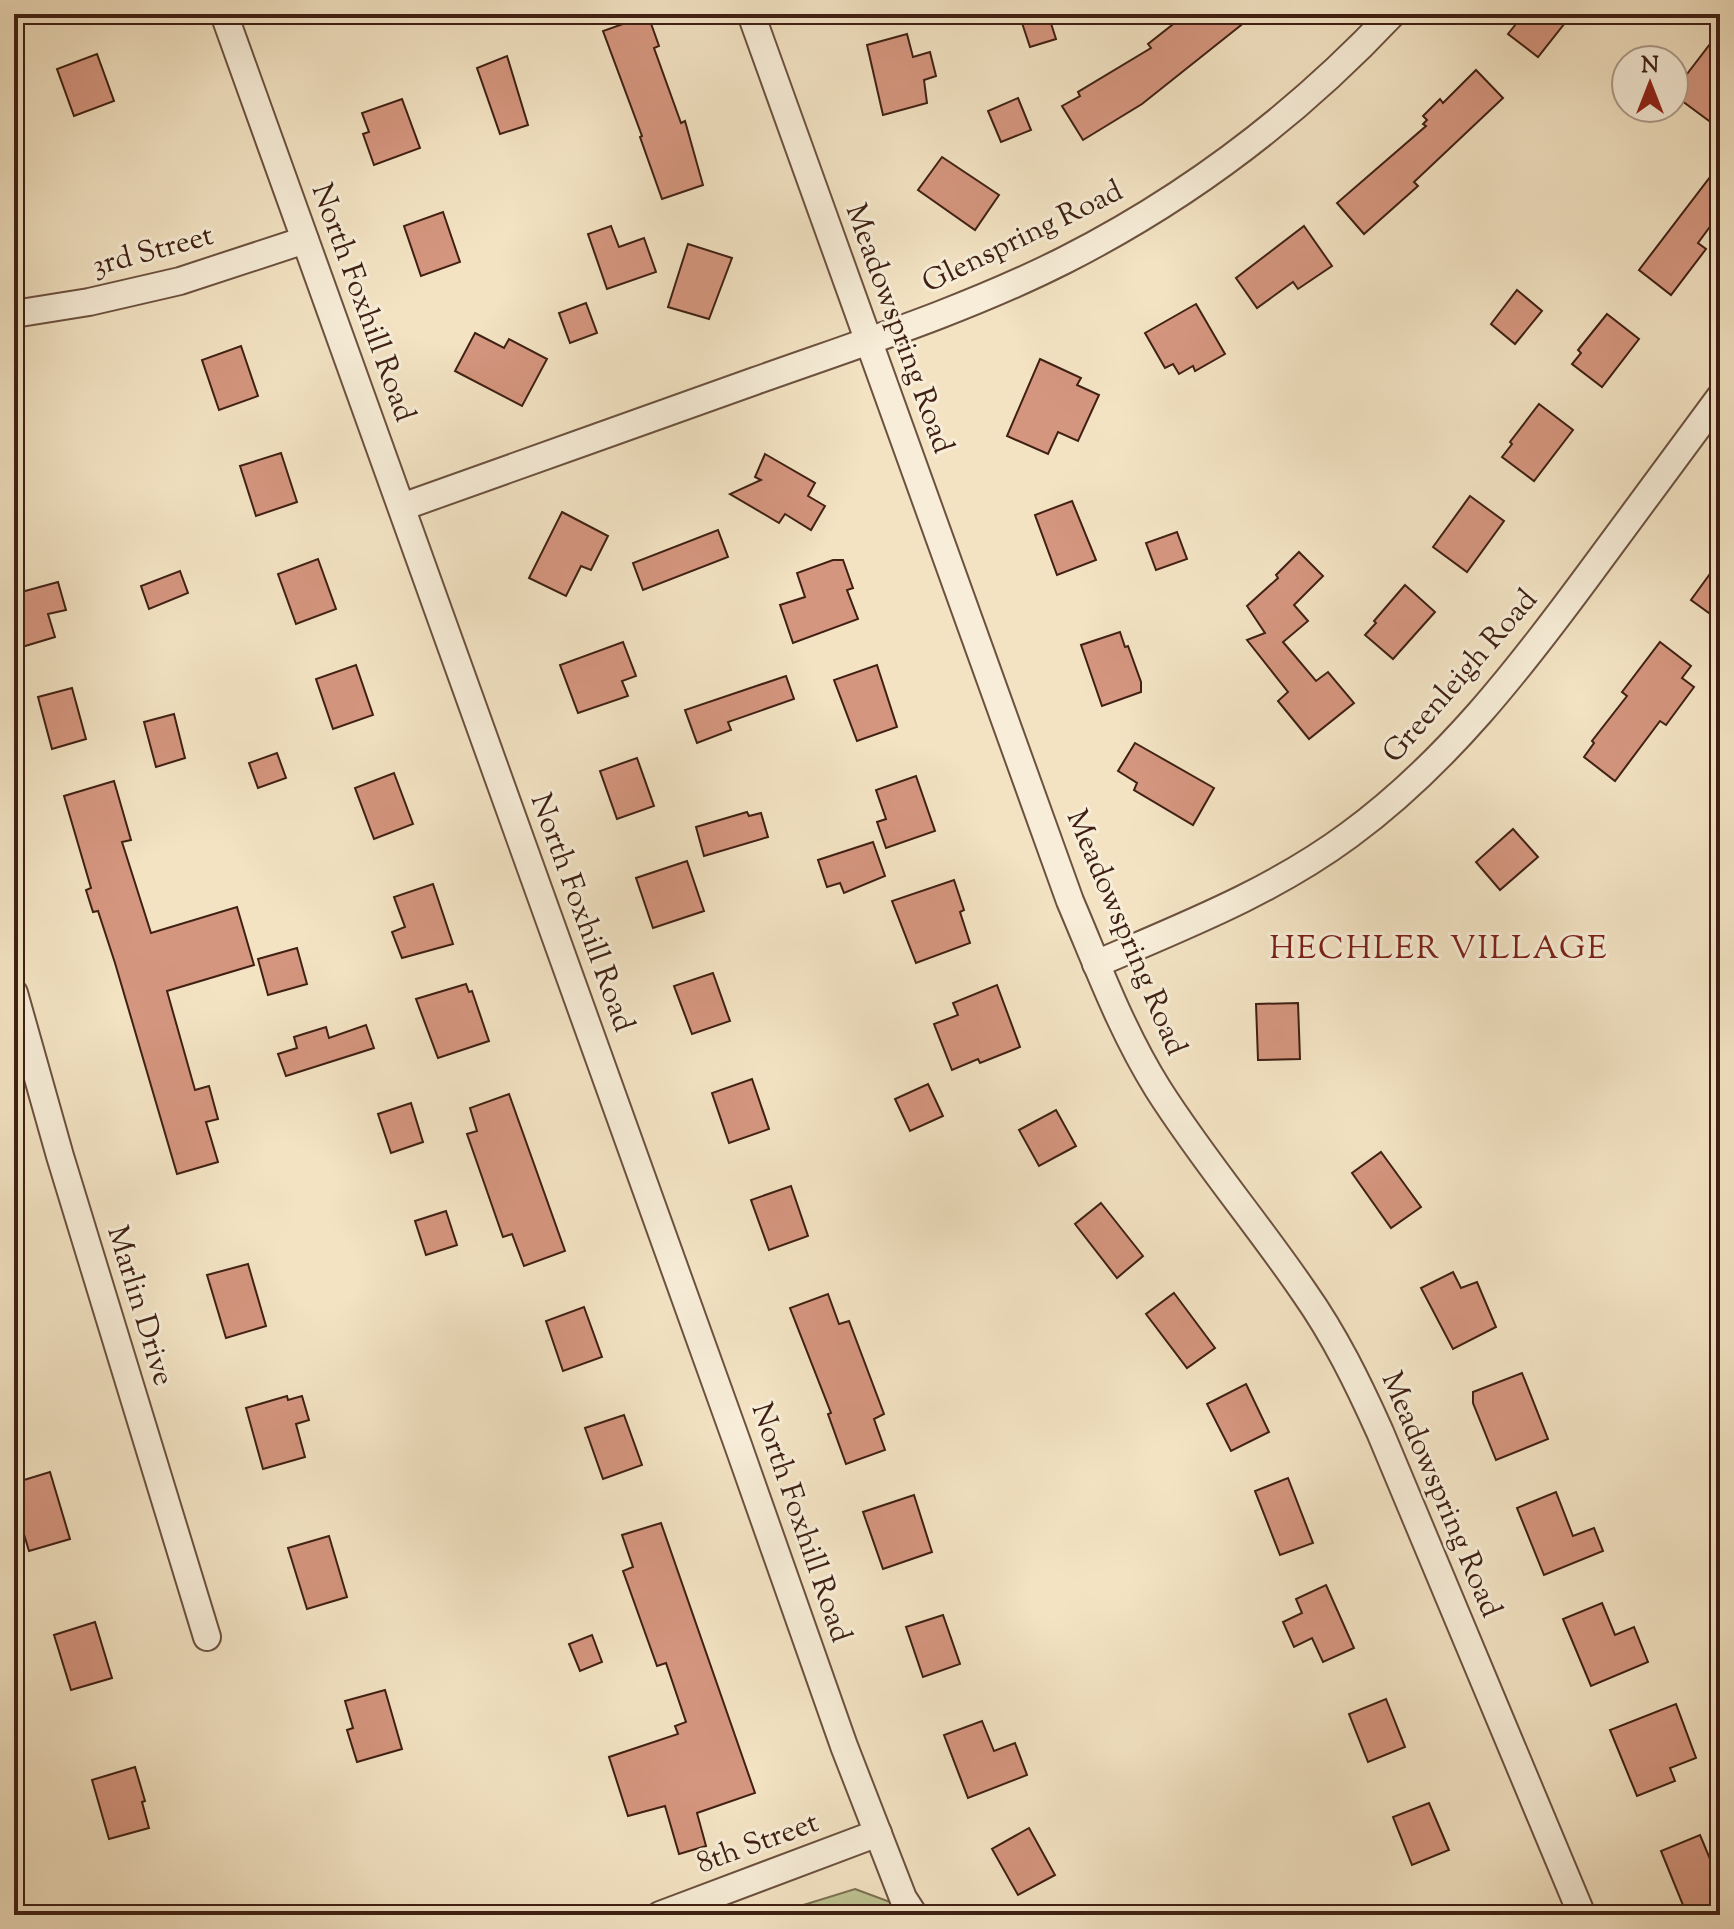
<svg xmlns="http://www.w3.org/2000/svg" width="1734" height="1929" font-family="'Sorts Mill Goudy',serif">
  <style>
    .green { fill: #bdc392; stroke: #7e7252; stroke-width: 2 }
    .building { fill: #d5967f; stroke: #3f2013; stroke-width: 2 }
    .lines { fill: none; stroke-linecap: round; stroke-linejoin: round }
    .minor-casing { stroke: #6c513f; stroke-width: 30 }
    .minor { stroke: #f7edd8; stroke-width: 26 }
    .labels { text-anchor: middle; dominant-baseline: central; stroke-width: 6; stroke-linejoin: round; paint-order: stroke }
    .street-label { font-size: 30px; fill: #3f2013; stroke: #f7edd8 }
    .neighbourhood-label { font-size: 32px; letter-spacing: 2px; fill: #7a1f14; stroke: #f7edd8 }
  </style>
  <rect width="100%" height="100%" fill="#f3e3c3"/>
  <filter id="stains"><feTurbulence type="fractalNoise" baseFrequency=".0025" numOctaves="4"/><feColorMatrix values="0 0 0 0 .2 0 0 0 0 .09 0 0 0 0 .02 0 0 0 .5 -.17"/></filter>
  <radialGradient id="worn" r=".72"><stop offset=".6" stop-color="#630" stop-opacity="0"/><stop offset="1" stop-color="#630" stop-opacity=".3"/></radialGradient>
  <path class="green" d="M855,1889L925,1915H771Z"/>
  <g class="building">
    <path d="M1039,14H1048L1056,39L1030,47L1021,20Z"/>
    <path d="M1186,14H1255L1142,104L1083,140L1062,106L1080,96L1078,92L1151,48L1148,44Z"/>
    <path d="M1524,14H1572L1538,57L1508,34Z"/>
    <path d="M648,15L659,46L654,48L681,123L685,121L703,185L662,199L640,137L642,136L603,31Z"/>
    <path d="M1720,31V72L1711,86L1720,92V129L1674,95V91Z"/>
    <path d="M907,34L913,57L930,52L936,76L924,80L927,103L883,115L867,45Z"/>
    <path d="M97,54L114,101L74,116L57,69Z"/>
    <path d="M507,56L528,125L500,134L477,68Z"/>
    <path d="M1476,70L1503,98L1414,182L1418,186L1364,234L1337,203L1426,126L1423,124L1427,120L1423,116L1440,99L1443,103Z"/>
    <path d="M1018,98L1031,130L1001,142L988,111Z"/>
    <path d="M402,99L420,148L374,165L363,134L369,132L362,113Z"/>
    <path d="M942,157L999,195L975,230L918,190Z"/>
    <path d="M1720,164V213L1698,243L1706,249L1671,295L1639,270Z"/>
    <path d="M443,212L460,262L421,276L404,226Z"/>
    <path d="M611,226L619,247L644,238L656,272L607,289L588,234Z"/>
    <path d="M1304,226L1332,266L1298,289L1293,282L1257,308L1236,278Z"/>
    <path d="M688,244L732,258L709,319L668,307Z"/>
    <path d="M1517,290L1542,311L1515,344L1491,324Z"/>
    <path d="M586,303L597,333L570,343L559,313Z"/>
    <path d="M1196,304L1225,354L1195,371L1193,366L1179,374L1173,364L1165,368L1145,333Z"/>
    <path d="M1607,314L1639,339L1602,387L1572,364L1581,353L1578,350Z"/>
    <path d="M475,333L504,348L509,339L547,359L522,406L455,371Z"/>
    <path d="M241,346L258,396L219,410L202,360Z"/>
    <path d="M1040,359L1081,378L1077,385L1099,395L1078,441L1058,432L1048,454L1007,436Z"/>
    <path d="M1539,404L1573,430L1534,481L1502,457L1512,444L1510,442Z"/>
    <path d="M281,453L297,502L256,516L240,466Z"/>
    <path d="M765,454L815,483L808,496L825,506L811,530L785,514L779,523L730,494L761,480L755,477Z"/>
    <path d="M1470,496L1504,521L1467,572L1433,547Z"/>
    <path d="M1072,501L1096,560L1057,575L1035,515Z"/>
    <path d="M562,512L608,536L591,570L581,566L566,596L529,578Z"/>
    <path d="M718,530L728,557L643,590L633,563Z"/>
    <path d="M1177,532L1187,559L1156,570L1146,543Z"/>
    <path d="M1299,552L1323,576L1294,605L1308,621L1283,642L1316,681L1328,672L1354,703L1309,739L1278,701L1288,692L1247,640L1265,633L1247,606L1278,578L1276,575Z"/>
    <path d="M318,559L336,609L296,624L278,574Z"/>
    <path d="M833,560H843L853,588L847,590L858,619L793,643L780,605L805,597L797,573Z"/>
    <path d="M1720,560V621L1691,600Z"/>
    <path d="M180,571L188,593L149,609L141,586Z"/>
    <path d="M58,582L66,610L48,614L55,637L22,647L14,619V594Z"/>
    <path d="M1405,585L1435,612L1393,659L1365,635L1376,623L1374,621Z"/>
    <path d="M1120,632L1125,647L1128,646L1141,682V692L1102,706L1081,645Z"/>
    <path d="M623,642L636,676L622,681L628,696L578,713L560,665Z"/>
    <path d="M1660,642L1691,666L1682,678L1694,687L1666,725L1660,721L1615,781L1584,757L1594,743L1592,741L1627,696L1622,692Z"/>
    <path d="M356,665L373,715L333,729L316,679Z"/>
    <path d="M877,665L897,727L857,741L834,680Z"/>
    <path d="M786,676L794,699L728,722L731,730L697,743L685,710Z"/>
    <path d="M72,688L86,739L52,749L38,697Z"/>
    <path d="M174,714L185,758L156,767L144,722Z"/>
    <path d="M1135,743L1214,788L1193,825L1134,790L1137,783L1118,771Z"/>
    <path d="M277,753L286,778L258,788L249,763Z"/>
    <path d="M637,758L654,806L617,819L600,771Z"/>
    <path d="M394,773L413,824L374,839L355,788Z"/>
    <path d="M916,776L935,831L886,848L877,822L886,819L876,790Z"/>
    <path d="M114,781L131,840L122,842L151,933L237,907L254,965L167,991L195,1090L209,1086L218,1119L206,1122L218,1162L177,1174L115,963L98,911L93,912L86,890L91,888L64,796Z"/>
    <path d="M747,812L749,816L761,813L768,837L704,856L696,827Z"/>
    <path d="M1513,829L1538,857L1500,890L1476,862Z"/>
    <path d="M873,842L885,876L844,893L840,883L827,887L818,860Z"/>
    <path d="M687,861L704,911L653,928L636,878Z"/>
    <path d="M954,880L964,910L960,912L970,943L916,963L892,901Z"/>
    <path d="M433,884L453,944L402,958L392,932L405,927L394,897Z"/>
    <path d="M297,948L307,984L268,995L258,959Z"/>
    <path d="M713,973L730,1021L692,1034L674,986Z"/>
    <path d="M466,984L469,992L472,991L489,1041L438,1058L416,999Z"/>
    <path d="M997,985L1020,1047L980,1063L978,1059L952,1070L934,1024L958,1015L953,1003Z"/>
    <path d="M1298,1003L1300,1059L1258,1060L1256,1004Z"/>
    <path d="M366,1025L374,1048L286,1076L278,1054L297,1048L294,1037L326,1027L329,1038Z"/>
    <path d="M752,1079L769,1129L729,1143L712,1093Z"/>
    <path d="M928,1084L943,1116L910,1131L895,1099Z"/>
    <path d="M509,1094L565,1251L524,1266L512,1234L503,1237L467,1134L477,1131L470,1108Z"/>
    <path d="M411,1103L423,1142L391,1153L378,1114Z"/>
    <path d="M1056,1110L1076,1146L1039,1166L1019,1130Z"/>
    <path d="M1381,1152L1421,1207L1391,1228L1352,1173Z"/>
    <path d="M791,1186L808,1236L769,1250L751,1200Z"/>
    <path d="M1101,1203L1143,1256L1117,1278L1075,1224Z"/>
    <path d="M446,1211L457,1245L426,1255L415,1221Z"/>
    <path d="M248,1264L266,1326L226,1338L207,1275Z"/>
    <path d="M1453,1272L1461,1288L1477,1282L1496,1327L1453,1349L1421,1288Z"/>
    <path d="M1174,1293L1215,1348L1187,1368L1146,1314Z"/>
    <path d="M828,1294L839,1324L849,1321L884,1414L874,1419L885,1450L846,1464L828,1414L831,1413L790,1308Z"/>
    <path d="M584,1307L602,1357L563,1371L546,1321Z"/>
    <path d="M1522,1373L1548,1439L1496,1460L1473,1403V1392Z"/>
    <path d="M1246,1384L1269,1432L1231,1451L1207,1404Z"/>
    <path d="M287,1396L288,1400L302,1396L309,1420L296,1424L305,1457L263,1469L246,1408Z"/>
    <path d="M624,1415L642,1465L603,1479L585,1428Z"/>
    <path d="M50,1472L70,1539L29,1551L14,1501V1483Z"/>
    <path d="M1288,1478L1313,1543L1280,1555L1255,1491Z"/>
    <path d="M1556,1492L1573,1536L1594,1528L1603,1551L1544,1575L1517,1508Z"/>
    <path d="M914,1495L932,1552L883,1569L863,1512Z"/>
    <path d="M661,1523L755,1793L697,1813L706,1846L679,1854L665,1806L628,1816L609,1757L678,1734L675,1726L686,1722L666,1663L657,1666L623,1571L633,1567L622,1535Z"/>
    <path d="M329,1536L347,1597L307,1609L288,1548Z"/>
    <path d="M1326,1585L1354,1648L1323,1662L1312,1638L1294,1647L1283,1622L1302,1613L1296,1599Z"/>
    <path d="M1602,1603L1615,1635L1634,1627L1648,1662L1591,1686L1563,1619Z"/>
    <path d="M943,1615L960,1664L923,1677L906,1627Z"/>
    <path d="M95,1622L112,1678L71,1690L54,1635Z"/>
    <path d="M592,1635L602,1662L580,1671L569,1644Z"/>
    <path d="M385,1690L402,1749L357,1762L347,1730L353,1728L345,1701Z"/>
    <path d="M1386,1699L1405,1747L1368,1762L1349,1714Z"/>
    <path d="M1676,1704L1696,1758L1670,1768L1675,1781L1637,1796L1610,1730Z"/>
    <path d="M982,1721L994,1751L1015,1743L1027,1775L968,1798L944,1735Z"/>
    <path d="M135,1767L145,1801L142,1802L149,1828L109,1839L92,1780Z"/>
    <path d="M1429,1803L1449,1850L1412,1865L1393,1817Z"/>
    <path d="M1029,1828L1055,1875L1018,1895L992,1849Z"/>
    <path d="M1700,1835L1720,1883V1905L1696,1915H1687L1661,1851Z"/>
  </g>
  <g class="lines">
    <g class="minor-casing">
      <g id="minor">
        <path d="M224,14L738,1445L844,1746L903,1898L914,1915"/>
        <path d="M751,14L1070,901C1097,964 1121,1030 1158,1089C1203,1160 1257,1223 1304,1292C1335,1336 1358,1383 1380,1432L1582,1915"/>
        <path d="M14,314L89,302L180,281L305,240"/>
        <path d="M402,507C520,465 637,423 755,381C859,344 966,310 1065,260C1187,198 1298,114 1392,14"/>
        <path d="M1096,964C1184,926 1272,892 1349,835C1446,764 1520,668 1590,573C1633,514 1677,456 1720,397"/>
        <path d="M14,993L60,1156L207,1637"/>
        <path d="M660,1915L878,1833"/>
      </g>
    </g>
    <use href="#minor" class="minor"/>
  </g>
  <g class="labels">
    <g class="street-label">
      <text transform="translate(1023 238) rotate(-26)">Glenspring Road</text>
      <text transform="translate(153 252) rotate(-15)">3rd Street</text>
      <text transform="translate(362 303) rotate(70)">North Foxhill Road</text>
      <text transform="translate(898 329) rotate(70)">Meadowspring Road</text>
      <text transform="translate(1461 677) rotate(-49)">Greenleigh Road</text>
      <text transform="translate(581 913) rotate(70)">North Foxhill Road</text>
      <text transform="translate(1125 933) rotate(67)">Meadowspring Road</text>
      <text transform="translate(139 1306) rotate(73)">Marlin Drive</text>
      <text transform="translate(1440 1495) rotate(67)">Meadowspring Road</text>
      <text transform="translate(800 1523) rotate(71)">North Foxhill Road</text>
      <text transform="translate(758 1844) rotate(-20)">8th Street</text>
    </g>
    <g class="neighbourhood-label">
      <text x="1439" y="950">HECHLER VILLAGE</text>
    </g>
  </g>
  <rect width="1734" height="1929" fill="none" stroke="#f3e3c3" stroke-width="48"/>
  <rect x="16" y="16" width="1702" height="1897" fill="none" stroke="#3f2013" stroke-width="4"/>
  <rect x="24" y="24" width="1686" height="1881" fill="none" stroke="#3f2013" stroke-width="2"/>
  <g transform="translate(1650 84)"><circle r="38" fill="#f7edd8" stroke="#ad9b89" stroke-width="2"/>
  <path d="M0-6L14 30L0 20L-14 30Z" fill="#8f2418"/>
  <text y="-12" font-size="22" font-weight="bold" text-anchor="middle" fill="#3f2013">N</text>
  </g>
  <rect width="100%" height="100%" filter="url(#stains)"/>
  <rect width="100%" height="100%" fill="url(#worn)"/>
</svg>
